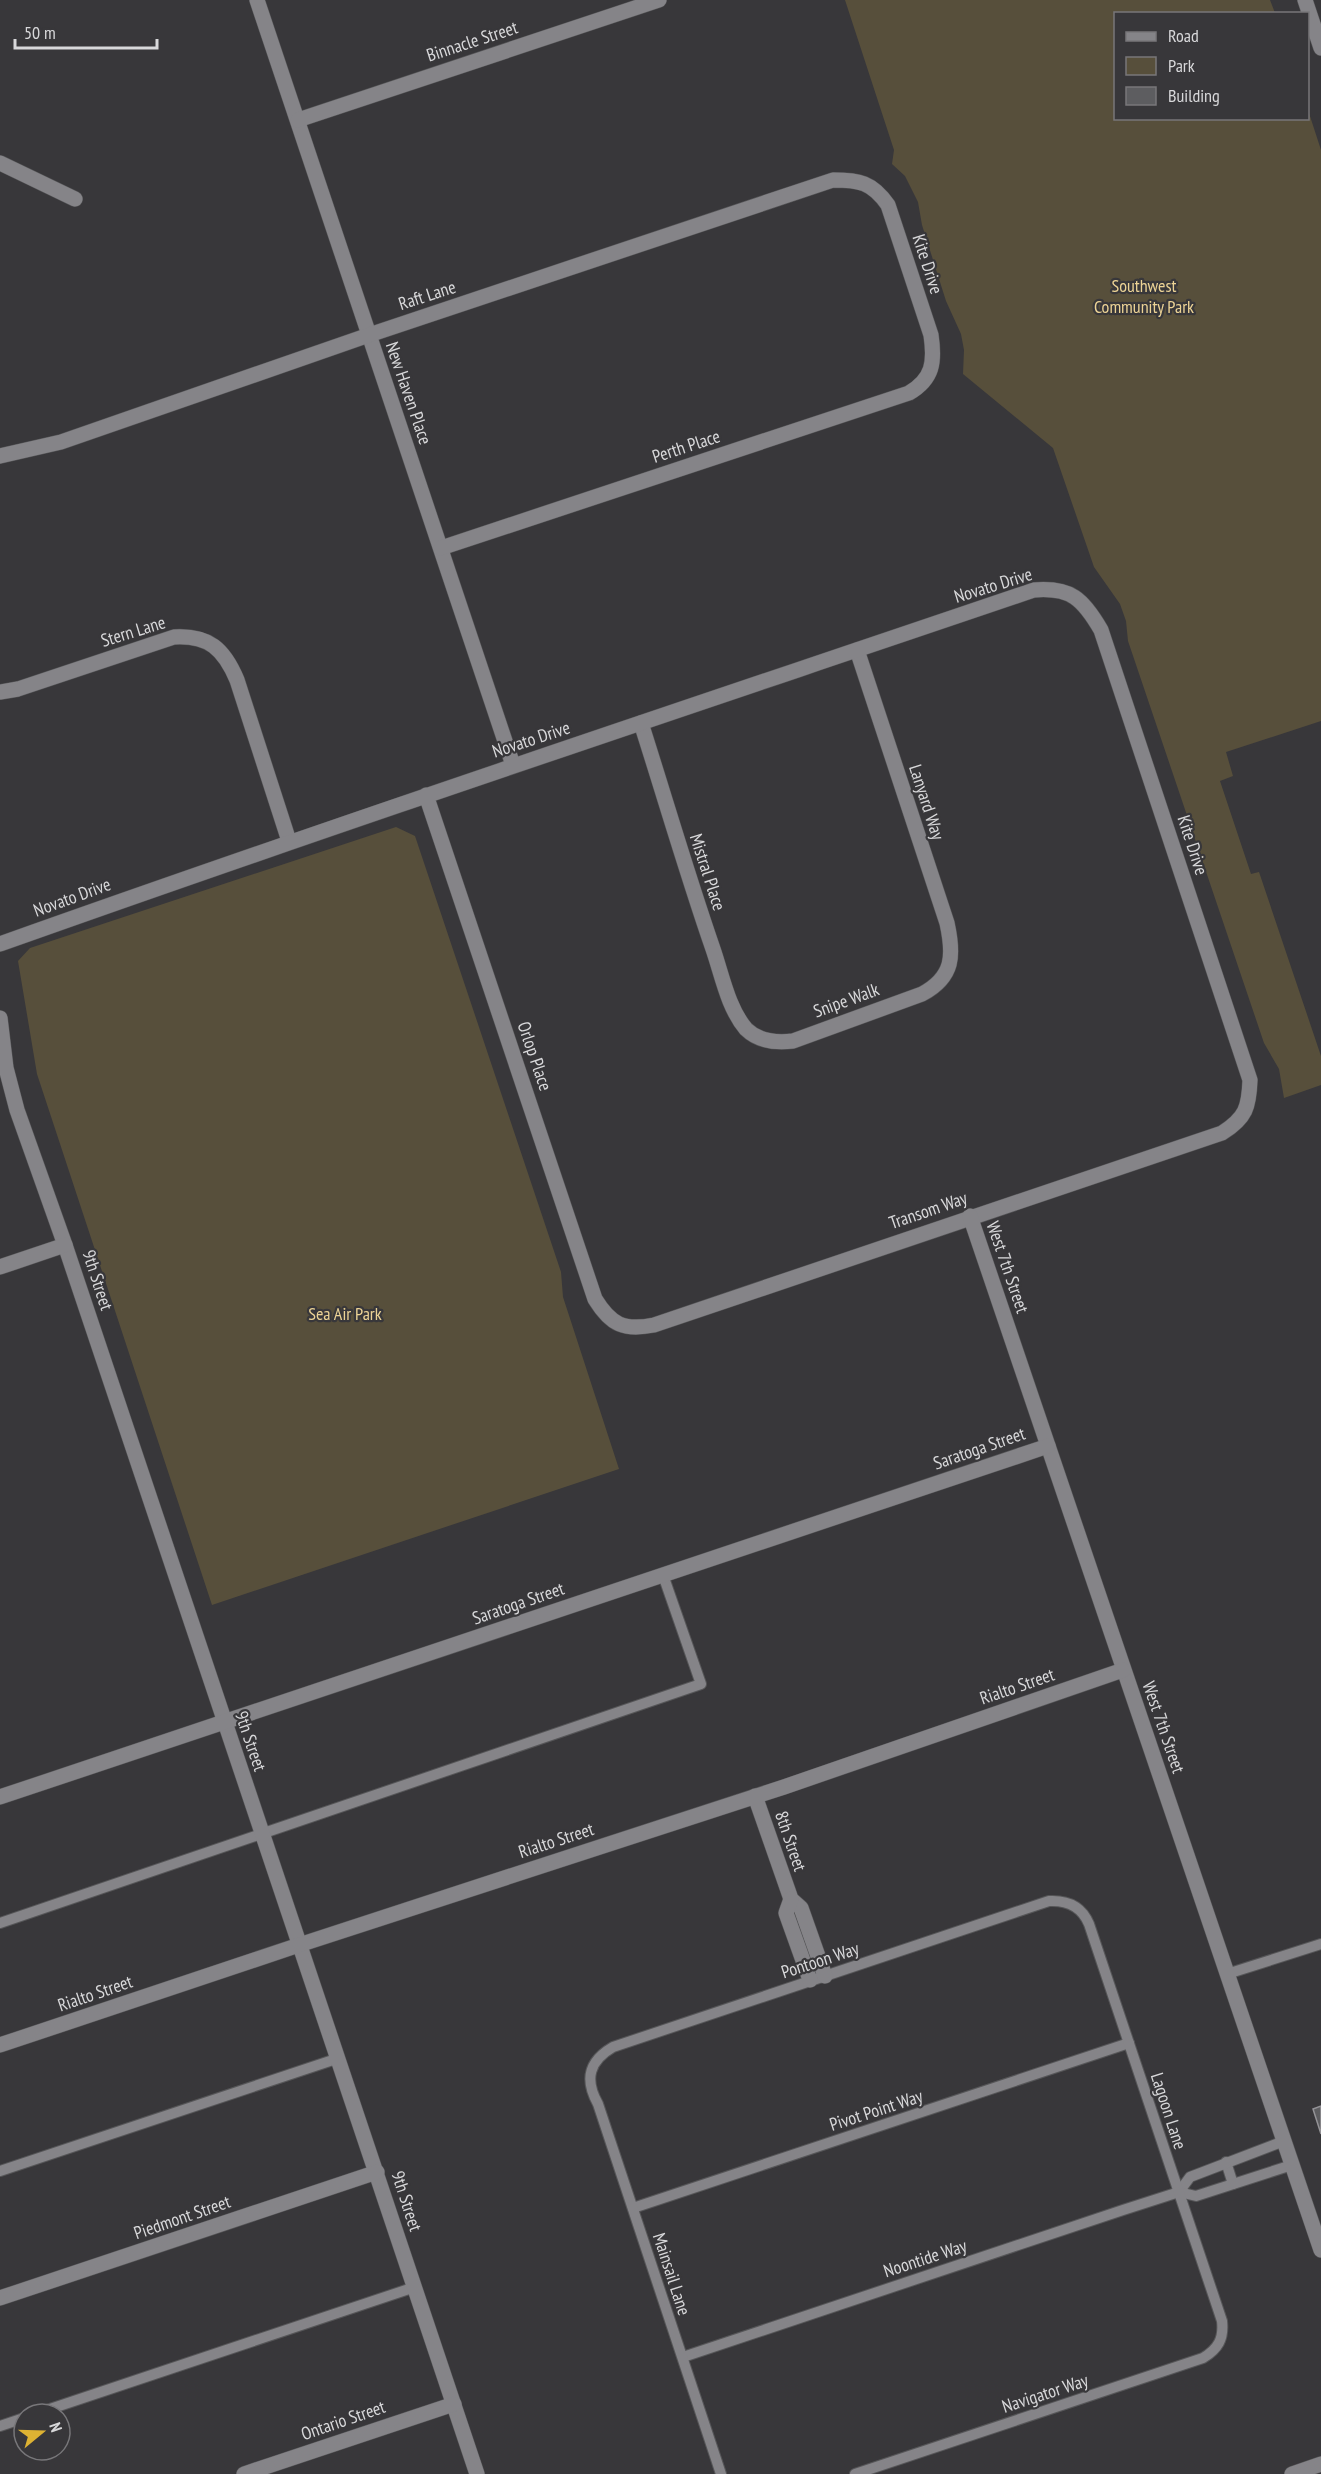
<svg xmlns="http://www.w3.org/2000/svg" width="1321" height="2474" font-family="'PT Sans Narrow',sans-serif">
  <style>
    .green { fill: #574f3b }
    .building { fill: #5d5d60; stroke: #949397; stroke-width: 1.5 }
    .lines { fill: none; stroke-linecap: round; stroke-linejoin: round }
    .service-casing { stroke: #565658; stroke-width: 12 }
    .minor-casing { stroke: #565658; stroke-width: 16 }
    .secondary-casing { stroke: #565658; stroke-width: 16 }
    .service { stroke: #858488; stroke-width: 10 }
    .minor { stroke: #858488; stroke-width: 15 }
    .secondary { stroke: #858488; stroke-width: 15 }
    .labels { text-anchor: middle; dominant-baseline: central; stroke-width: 4.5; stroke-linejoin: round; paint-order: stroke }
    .street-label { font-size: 18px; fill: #d8d8da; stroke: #38373a }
    .park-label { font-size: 18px; fill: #ecd395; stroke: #38373a }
  </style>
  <rect width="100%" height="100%" fill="#38373a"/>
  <g class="green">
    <path d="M845,0H1270L1275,13L1116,14V118H1308V110L1321,150V721L1226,752L1233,776L1220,781L1251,874L1259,872L1321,1056V1085L1284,1098L1279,1069L1264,1043L1128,641L1126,621L1120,604L1094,567L1053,448L963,374L964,350L961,334L946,301L922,225L918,202L905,176L892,164L894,150Z"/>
    <path d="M396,827L415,836L561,1272L563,1297L619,1469L212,1605L37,1074L18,961L30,948Z"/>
  </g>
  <path class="building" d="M1321,2106V2134L1313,2109Z"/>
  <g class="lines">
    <g class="service-casing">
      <g id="service">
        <path d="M0,1923L701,1684L663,1575"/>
        <path d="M1227,1974L1321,1944"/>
        <path d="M1226,2162L1233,2184"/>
        <path d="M0,2171L339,2058"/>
        <path d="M1179,2192L1190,2177L1284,2141"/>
        <path d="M633,2208L1129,2043"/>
        <path d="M683,2357L1123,2210L1179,2192L1196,2196L1292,2165"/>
        <path d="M35,2414L415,2287"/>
        <path d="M0,2426L24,2418"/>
        <path d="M721,2474L598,2104C584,2079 589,2061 613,2047L1049,1901C1068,1900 1082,1907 1089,1924L1222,2321C1224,2339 1218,2349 1203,2358L855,2474"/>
      </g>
    </g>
    <g class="minor-casing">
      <g id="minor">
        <path d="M257,0L513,765"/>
        <path d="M298,120L659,0"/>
        <path d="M0,163L75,199"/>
        <path d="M0,456L61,442L369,335L833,180C859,180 872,182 888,205L931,335C935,362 933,379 909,393L441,548"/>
        <path d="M0,692L18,689L174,637C209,635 224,649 237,680L289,841"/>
        <path d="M641,723C665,798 687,874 713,949C722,975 728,1008 746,1029C759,1042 776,1043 793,1041L922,994C954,977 954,955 947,923L857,650"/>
        <path d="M0,944C343,822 689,707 1034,590C1071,587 1083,599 1101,630L1250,1080C1249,1107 1246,1118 1222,1133L654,1325C624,1331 611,1325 595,1299L426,795"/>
        <path d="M0,1018L6,1068L17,1110L65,1245L477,2474"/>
        <path d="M970,1216L1321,2250"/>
        <path d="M0,1267L65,1245"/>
        <path d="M755,1796L791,1899L801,1908L825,1976"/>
        <path d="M0,1797L1048,1446"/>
        <path d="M791,1899L786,1913L810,1980"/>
        <path d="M0,2045L299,1945L784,1787L1123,1670"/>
        <path d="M0,2298L377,2172"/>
        <path d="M244,2474L454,2404"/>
      </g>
    </g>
    <g class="secondary-casing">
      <g id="secondary">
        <path d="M1305,0L1321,48"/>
        <path d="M1292,2474L1321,2464"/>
      </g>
    </g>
    <use href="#service" class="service"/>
    <use href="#minor" class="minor"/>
    <use href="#secondary" class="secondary"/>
  </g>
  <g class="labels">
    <g class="street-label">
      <text transform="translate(472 41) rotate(-18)">Binnacle Street</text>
      <text transform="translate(928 264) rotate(72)">Kite Drive</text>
      <text transform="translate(427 295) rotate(-18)">Raft Lane</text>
      <text transform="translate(409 393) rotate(71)">New Haven Place</text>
      <text transform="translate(686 446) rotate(-18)">Perth Place</text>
      <text transform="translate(993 585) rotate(-17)">Novato Drive</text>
      <text transform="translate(133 631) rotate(-17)">Stern Lane</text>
      <text transform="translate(531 739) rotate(-18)">Novato Drive</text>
      <text transform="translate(927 802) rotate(72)">Lanyard Way</text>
      <text transform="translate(1193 845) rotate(72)">Kite Drive</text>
      <text transform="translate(708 872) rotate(72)">Mistral Place</text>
      <text transform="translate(72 897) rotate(-20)">Novato Drive</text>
      <text transform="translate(846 1000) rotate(-20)">Snipe Walk</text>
      <text transform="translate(535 1056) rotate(71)">Orlop Place</text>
      <text transform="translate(928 1210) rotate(-19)">Transom Way</text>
      <text transform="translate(1008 1267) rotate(71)">West 7th Street</text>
      <text transform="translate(98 1280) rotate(72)">9th Street</text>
      <text transform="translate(979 1448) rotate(-19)">Saratoga Street</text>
      <text transform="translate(518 1603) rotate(-19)">Saratoga Street</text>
      <text transform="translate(1017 1686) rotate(-19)">Rialto Street</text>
      <text transform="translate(1164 1727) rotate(71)">West 7th Street</text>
      <text transform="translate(251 1741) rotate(71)">9th Street</text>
      <text transform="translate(556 1840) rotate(-18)">Rialto Street</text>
      <text transform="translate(791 1841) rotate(71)">8th Street</text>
      <text transform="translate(820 1960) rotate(-18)">Pontoon Way</text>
      <text transform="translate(95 1993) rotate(-19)">Rialto Street</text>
      <text transform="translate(876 2110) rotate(-18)">Pivot Point Way</text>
      <text transform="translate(1169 2111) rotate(72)">Lagoon Lane</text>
      <text transform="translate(407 2201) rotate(72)">9th Street</text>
      <text transform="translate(182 2217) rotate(-19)">Piedmont Street</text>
      <text transform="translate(925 2258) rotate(-18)">Noontide Way</text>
      <text transform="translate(672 2274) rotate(72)">Mainsail Lane</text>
      <text transform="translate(1045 2393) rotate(-18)">Navigator Way</text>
      <text transform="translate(343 2420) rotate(-19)">Ontario Street</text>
    </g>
    <g class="park-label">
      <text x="1144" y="285">Southwest<tspan x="1144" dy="21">Community Park</tspan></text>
      <text x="345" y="1313">Sea Air Park</text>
    </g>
  </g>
  <rect x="1114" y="12" width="195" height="108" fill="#38373a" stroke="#78777a" stroke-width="1.5"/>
  <rect x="1126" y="32" width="30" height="9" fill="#858488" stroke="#78777a" stroke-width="1.5"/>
  <text x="1168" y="42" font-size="18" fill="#d8d8da">Road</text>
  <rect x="1126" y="57" width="30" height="18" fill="#574f3b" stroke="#78777a" stroke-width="1.5"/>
  <text x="1168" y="72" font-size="18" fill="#d8d8da">Park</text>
  <rect x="1126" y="87" width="30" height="18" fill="#5d5d60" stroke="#78777a" stroke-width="1.5"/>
  <text x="1168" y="102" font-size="18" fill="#d8d8da">Building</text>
  <g transform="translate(42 2432) rotate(71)"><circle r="28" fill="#38373a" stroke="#78777a" stroke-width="1.5"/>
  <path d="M0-4.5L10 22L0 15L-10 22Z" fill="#ddb233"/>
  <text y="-9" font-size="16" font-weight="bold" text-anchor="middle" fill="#d8d8da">N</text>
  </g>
  <path d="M15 39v9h142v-9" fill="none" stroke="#d8d8da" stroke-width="3"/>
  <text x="24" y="39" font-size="18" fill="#d8d8da" stroke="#38373a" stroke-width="4.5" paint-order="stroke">50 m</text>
</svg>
